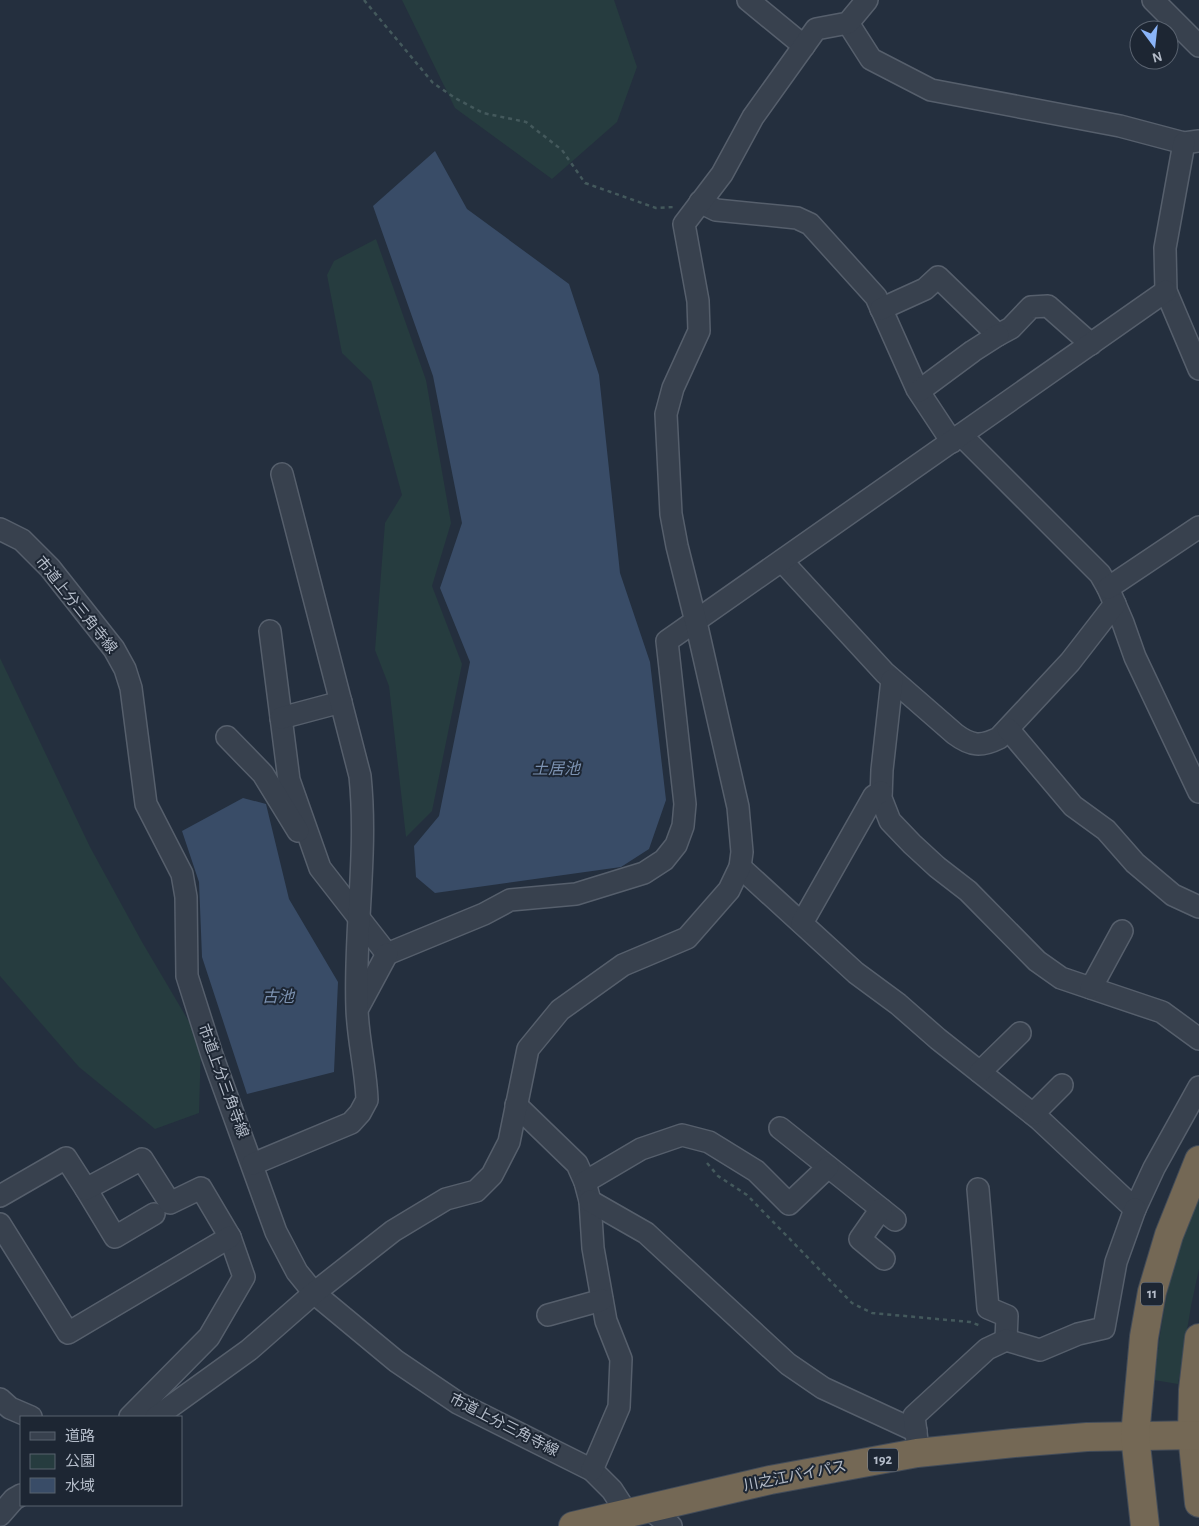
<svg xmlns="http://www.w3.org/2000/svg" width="1199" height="1526" font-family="'Alegreya Sans','Noto Sans JP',sans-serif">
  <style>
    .green { fill: #263c3f }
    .water { fill: #394c67 }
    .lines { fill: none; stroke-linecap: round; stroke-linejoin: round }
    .minor-casing { stroke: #565f6c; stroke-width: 24 }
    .highway-casing { stroke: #434c59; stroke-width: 30 }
    .path { stroke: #44595c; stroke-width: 2.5; stroke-dasharray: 4 4; stroke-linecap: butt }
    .minor { stroke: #38414e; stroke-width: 21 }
    .highway { stroke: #746855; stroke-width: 28 }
    .labels { text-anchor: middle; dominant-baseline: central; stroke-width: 4; stroke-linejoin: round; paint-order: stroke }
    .shield { fill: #1d2633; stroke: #878f9c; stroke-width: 1 }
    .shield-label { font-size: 14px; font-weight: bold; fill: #b4bcc9 }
    .street-label { font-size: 15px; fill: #b4bcc9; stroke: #1d2633 }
    .water-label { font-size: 16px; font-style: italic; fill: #7c92b1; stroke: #1d2633 }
  </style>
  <rect width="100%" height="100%" fill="#242f3e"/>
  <g class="green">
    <path d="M402,0H614L637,67L617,122L552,179L455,108Z"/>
    <path d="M376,239L426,380L451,523L432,586L462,664L432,811L406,837L389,686L375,650L385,523L402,495L371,381L342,353L327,275L334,261Z"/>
    <path d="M0,658L90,847L142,942L201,1042L199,1113L155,1129L79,1067L0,976Z"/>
    <path d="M1199,1189V1269L1191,1306L1178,1384L1154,1380C1162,1315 1172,1249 1199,1189Z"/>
  </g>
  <g class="water">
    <path d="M435,151L467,209L569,284L599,375L620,573L650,662L666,800L649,849L621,867L435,893L416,877L414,846L439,816L470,662L440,588L462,523L433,376L373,206Z"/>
    <path d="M243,798L266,804L289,899L338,982L334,1072L247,1094L202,957L199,882L182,831Z"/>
  </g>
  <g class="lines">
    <g class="minor-casing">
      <g id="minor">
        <path d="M748,0L804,46"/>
        <path d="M1153,0L1199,46"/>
        <path d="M848,23L871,59L931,90L1120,126L1184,143L1199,141"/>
        <path d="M1184,143L1165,248L1166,291L1199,369"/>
        <path d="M700,202L716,210L797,218L810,224L876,297L917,389L952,442"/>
        <path d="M881,309L925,289L938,277L998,335L1011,328L1031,307L1048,306L1091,344"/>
        <path d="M919,391L973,351L998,335"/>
        <path d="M961,435L1100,574L1108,588L1123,623L1135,657L1199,792"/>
        <path d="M0,529L22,540L50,568L114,649L125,669L131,688L146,804L182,874L186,897L187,976L212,1055L276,1232L297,1272L314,1293L396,1361L458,1403L592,1470L612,1490L627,1513"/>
        <path d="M782,561L885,673L955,734C971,746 981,747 999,738L1070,662L1115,604"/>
        <path d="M1108,588L1199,527"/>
        <path d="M270,631L289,780L320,868L387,954L484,914L510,900L576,894L644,873L664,860L676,845L683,826L685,804L667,641L1166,291"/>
        <path d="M892,680L882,770L881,798L890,821L912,844L937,867L968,891L1037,961L1061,978L1162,1012L1199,1039"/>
        <path d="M281,718L341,702"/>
        <path d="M1008,729L1073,806L1106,830L1135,863L1173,895L1199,907"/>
        <path d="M227,737L263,774L298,831"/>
        <path d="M740,867L856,973L898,1004L938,1039L1039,1119L1135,1209L1154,1168L1199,1087"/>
        <path d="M802,923L874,796L881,792"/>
        <path d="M1091,988L1122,931"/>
        <path d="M359,1006L387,954"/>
        <path d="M980,1072L1020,1033"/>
        <path d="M516,1105L577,1164L585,1182L590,1201L593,1248L606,1321L621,1359L619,1407L592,1470"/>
        <path d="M1033,1114L1062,1085"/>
        <path d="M780,1128L895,1220"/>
        <path d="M253,1164L351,1123L360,1113L367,1100C366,1070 358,1040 357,1009C354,931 368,853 360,776L282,474"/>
        <path d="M585,1182L641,1149L682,1135L709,1142L756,1171L789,1204L828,1167"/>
        <path d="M86,1189L115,1237L154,1214"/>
        <path d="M978,1189L988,1308L1007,1316L1006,1340"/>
        <path d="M0,1196L66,1158L86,1189L142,1159L170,1203L201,1188L230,1237L244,1277L209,1337L130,1417"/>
        <path d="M590,1201L646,1233L788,1364L823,1388L916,1431"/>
        <path d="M881,1209L860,1239L884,1259"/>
        <path d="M0,1224L68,1333L230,1237"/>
        <path d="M548,1315L602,1300"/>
        <path d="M0,1399L10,1408L31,1417"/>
        <path d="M156,1417L249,1350L314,1293L393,1231L446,1199L476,1191L492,1175L509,1142L528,1049L560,1010L623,965L687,938L729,890L740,867L742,852L738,807L696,622L677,546L671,514L666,414L673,388L699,331L698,301L684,224L722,174L753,117L816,29L848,23L867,0"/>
        <path d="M917,1441L914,1416L987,1349L1006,1340L1040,1350L1078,1334L1104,1328L1116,1262L1135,1209"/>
        <path d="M648,1508L671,1526"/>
        <path d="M0,1515L14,1499L21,1495"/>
      </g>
    </g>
    <g class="highway-casing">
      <g id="highway">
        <path d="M1199,1338L1193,1390L1192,1434L1199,1503"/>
        <path d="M573,1526L770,1480L917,1453L1014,1443L1087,1437L1199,1435"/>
        <path d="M1145,1526L1135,1436L1144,1337L1152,1292L1169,1235L1199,1160"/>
      </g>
    </g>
    <g class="path">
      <path d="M364,0L433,83L455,98L483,113L526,122L562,150L585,183L656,208L675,207"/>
      <path d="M707,1163L718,1176L747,1195L852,1303L872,1313L970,1322L981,1326"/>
    </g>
    <use href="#minor" class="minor"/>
    <use href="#highway" class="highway"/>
  </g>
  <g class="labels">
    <g class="shield">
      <rect x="1141" y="1282.5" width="22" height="23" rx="4"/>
      <rect x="868" y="1448.5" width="30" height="23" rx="4"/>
    </g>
    <g class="shield-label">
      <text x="1152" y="1294">11</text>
      <text x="883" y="1460">192</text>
    </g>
    <g class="street-label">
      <text transform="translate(76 605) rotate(51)">市道上分三角寺線</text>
      <text transform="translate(223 1081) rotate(70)">市道上分三角寺線</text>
      <text transform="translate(504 1425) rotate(27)">市道上分三角寺線</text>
      <text transform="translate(795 1476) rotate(-11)">川之江バイパス</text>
    </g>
    <g class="water-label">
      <text x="556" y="769">土居池</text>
      <text x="278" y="997">古池</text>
    </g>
  </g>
  <rect x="20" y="1416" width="162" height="90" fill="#1d2633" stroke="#59626f"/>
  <rect x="30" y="1432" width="25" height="8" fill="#38414e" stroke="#59626f"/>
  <text x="65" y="1441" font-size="15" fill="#b4bcc9">道路</text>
  <rect x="30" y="1454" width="25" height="15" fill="#263c3f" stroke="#59626f"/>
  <text x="65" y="1466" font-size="15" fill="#b4bcc9">公園</text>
  <rect x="30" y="1478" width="25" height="15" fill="#394c67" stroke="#59626f"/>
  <text x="65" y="1491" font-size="15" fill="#b4bcc9">水域</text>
  <g transform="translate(1154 45) rotate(165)"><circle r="24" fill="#1d2633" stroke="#59626f"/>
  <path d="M0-4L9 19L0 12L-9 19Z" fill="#8ab4f8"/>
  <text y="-8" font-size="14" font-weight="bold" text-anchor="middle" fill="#b4bcc9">N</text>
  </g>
</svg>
